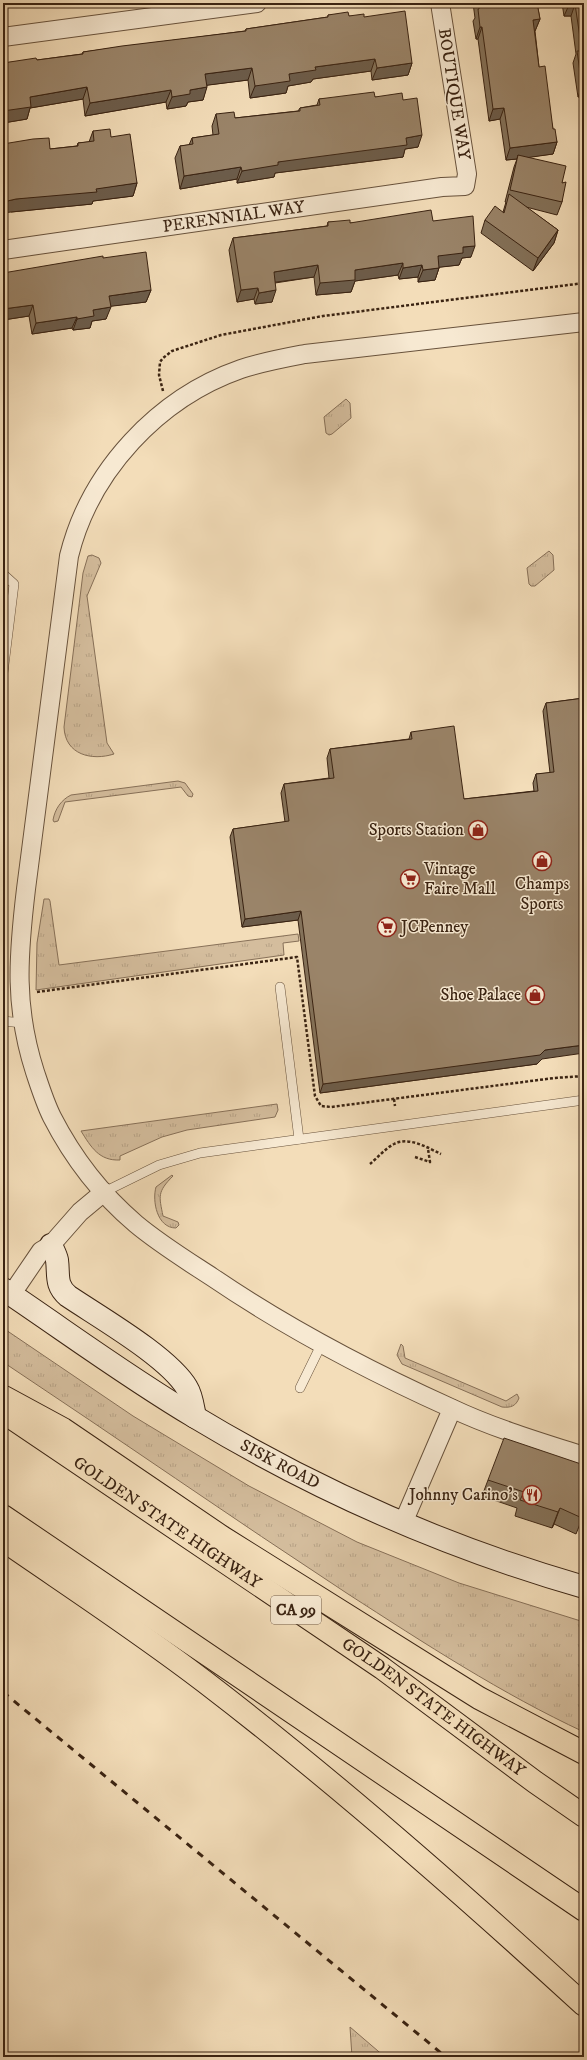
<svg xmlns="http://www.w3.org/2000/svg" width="587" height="2060" font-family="'IM FELL DW Pica',serif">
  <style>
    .grass { fill: url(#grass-tufts); stroke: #877058 }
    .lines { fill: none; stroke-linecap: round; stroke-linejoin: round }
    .lane-casing { stroke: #68523c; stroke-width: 10 }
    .street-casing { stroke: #68523c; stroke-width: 20 }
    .secondary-casing { stroke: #3a2312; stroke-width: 24 }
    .highway-casing { stroke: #3a2312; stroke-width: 24 }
    .path { stroke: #3a2312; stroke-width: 2.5; stroke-dasharray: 3 2; stroke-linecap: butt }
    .lane { stroke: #f7e9d2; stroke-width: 9 }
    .street { stroke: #f7e9d2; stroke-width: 18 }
    .secondary { stroke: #f7e9d2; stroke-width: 22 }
    .highway { stroke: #f3ddb9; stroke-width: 22 }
    .rail { stroke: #3a2312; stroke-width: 3; stroke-dasharray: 7 7; stroke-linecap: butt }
    .wall { fill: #84725a; stroke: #3a2312 }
    .shaded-wall { fill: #6c5c4a; stroke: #3a2312 }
    .building { fill: #9a8469; stroke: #3a2312 }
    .labels { text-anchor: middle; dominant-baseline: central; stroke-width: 3; stroke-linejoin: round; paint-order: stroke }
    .shield { fill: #f7e9d2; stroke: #735e4c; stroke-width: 1 }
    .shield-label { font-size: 16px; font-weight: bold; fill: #3a2312 }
    .street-label { font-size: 17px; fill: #3a2312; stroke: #f7e9d2 }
    .poi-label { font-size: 17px; fill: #3a2312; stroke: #f7e9d2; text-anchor: end }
  </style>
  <defs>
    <pattern id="grass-tufts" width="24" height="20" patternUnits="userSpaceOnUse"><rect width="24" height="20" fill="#d4bd9d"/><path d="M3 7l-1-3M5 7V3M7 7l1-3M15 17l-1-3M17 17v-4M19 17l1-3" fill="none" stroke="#b7a286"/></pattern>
  </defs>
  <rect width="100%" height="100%" fill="#f3ddb9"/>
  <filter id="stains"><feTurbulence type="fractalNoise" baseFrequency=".005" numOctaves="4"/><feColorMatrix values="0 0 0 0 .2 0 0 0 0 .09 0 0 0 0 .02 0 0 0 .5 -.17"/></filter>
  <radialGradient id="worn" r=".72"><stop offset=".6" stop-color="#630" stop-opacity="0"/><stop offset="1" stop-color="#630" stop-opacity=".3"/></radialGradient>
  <g class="grass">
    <path d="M346,399L350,403L351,418L332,434L329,435L326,433L324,417Z"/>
    <path d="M549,551L553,555L554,570L535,586H531L529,584L527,568Z"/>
    <path d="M92,555L99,558L101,563L87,596L107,743L114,754C92,761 65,755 64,727L83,573L88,556Z"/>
    <path d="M178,781L185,783L193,794L192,797L188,796L181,787L65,802L58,821L54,822L53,820C55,809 61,800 71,795Z"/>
    <path d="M44,899H49L50,901L59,965L298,934L299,941L283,943L284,955L36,990L37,943Z"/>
    <path d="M277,1104L278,1110L275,1117L187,1130L162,1137L120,1156V1160C99,1161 91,1147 81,1131Z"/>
    <path d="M172,1175L173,1176C157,1192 159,1196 163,1216L178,1222L179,1225L176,1228C157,1228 152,1201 156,1187Z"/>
    <path d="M3,1328L133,1416L249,1486L357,1542L459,1583L584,1622V1732C502,1694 424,1643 348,1594C232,1518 119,1439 3,1362Z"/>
    <path d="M401,1344L403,1346L405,1358L506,1401L517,1394L519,1398C516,1406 511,1408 502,1407L402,1364L397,1355Z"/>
    <path d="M350,2027L385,2057H352Z"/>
  </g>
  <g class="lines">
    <g class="lane-casing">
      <g id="lane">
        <path d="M3,574L14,584L3,673"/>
        <path d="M280,987L299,1139"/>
        <path d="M3,1021L22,1023"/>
        <path d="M104,1192L159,1165L200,1153L584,1100"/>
        <path d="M300,1388L322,1343"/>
      </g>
    </g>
    <g class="street-casing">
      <g id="street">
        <path d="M3,37L257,3"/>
        <path id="s1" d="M3,250L442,187L465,186L467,174L440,3"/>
        <path d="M584,322L305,354C284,358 262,362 241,369C158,398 90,471 69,556L26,889C18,956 14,1007 35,1072C40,1087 45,1103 52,1117C73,1158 102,1195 136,1224C160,1244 186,1260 212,1277C287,1328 369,1371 451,1408C493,1428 540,1442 584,1456"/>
        <path d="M11,1295L41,1251L51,1245L80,1212L104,1192"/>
        <path d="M403,1523L452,1409"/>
      </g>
    </g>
    <g class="secondary-casing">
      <g id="secondary">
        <path d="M51,1245C53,1250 56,1255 57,1260C59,1275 55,1285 68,1296C99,1317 169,1357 187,1388C192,1396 193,1408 195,1417"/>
        <path id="s2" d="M3,1289C67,1332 129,1378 195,1417C316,1490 448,1548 584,1587"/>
      </g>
    </g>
    <g class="highway-casing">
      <g id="highway">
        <path d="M4,1397L63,1429L222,1537L479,1698L584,1753"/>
        <path id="s3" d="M3,1412L382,1668L535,1782L584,1816"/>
        <path d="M3,1516L584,1910"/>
        <path d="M3,1540C71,1587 140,1632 205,1682C337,1783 462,1893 584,2005"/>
      </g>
    </g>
    <g class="path">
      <path d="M163,391L159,375L160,362L163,358L172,351L221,335L323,316L584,283"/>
      <path d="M37,992L297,957L315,1096L321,1106L331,1107L554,1078L584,1076"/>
      <path d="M394,1099L395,1106"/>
      <path d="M415,1157L430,1162L428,1149"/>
      <path d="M370,1164C377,1158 386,1148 394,1144C409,1136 428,1148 441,1154"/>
    </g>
    <use href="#lane" class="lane"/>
    <use href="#street" class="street"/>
    <use href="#secondary" class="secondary"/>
    <use href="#highway" class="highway"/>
    <path class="rail" d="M3,1692L446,2057"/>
  </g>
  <g class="wall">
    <path d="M473,3H537L540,19L535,31L539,67L553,129L557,142L553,154L528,157L562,183V202L557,215L526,207L558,230L554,243L533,271L481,233L485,220L503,212L506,202H505L514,167L517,159L506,160L500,119L489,121L478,39H476L473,21L475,18Z"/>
    <path d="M562,3H584V96L578,97L573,63L576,54L571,16H564Z"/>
    <path d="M328,15L364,17L412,63L408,75L372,80L371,71L313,79L311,82L288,86L286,93L250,98L248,80L207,85L203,100L188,102L186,106L167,109L166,102L85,116L83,99L30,108L27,119L3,123V63L37,60L82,54L83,52L245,31L246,29L328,17Z"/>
    <path d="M375,97L403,100L418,147L405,149L403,157L275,173L274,177L237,183V179L180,189L175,158L180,146L189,145L192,138L213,135L212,126L216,114L235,118L298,111L300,108L317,105L319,99Z"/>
    <path d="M93,131L111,137L137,183L133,196L93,201L92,204L11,212L50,149L77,146L78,143L89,142Z"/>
    <path d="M584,188V201L583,192Z"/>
    <path d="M433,221L471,257L462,258L459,265L439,267V268L435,280L418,282V277L399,279L398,275L355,281L351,292L316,295L314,277L275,283L272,302L255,304L254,299L237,302L229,250L233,238L327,226L328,222L350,223Z"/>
    <path d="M103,258L151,290L146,302L110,306L106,319L92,321L90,328L73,330L72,328L32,334L29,316L3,320Z"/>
    <path d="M584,698L542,1059L537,1064L320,1093L298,920L242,927L230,837L233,829L285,822L281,793L284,784L329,778L327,758L330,749L409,739L411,732L464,799L534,791L533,783L536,774L550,773L543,711L546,703Z"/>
    <path d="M583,1475V1491L584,1514L576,1534L554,1524L552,1528L515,1516L517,1508L482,1496L488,1480Z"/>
  </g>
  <g class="shaded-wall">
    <path d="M3,3H12L3,4Z"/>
    <path d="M575,4L571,16H564L569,5Z"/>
    <path d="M540,19L535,31L529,32L533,20Z"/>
    <path d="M480,27H482L478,39H476Z"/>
    <path d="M375,59L371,71L313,79L311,82L288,86L286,93L250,98L255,86L289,74L315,67Z"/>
    <path d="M412,63L408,75L372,80L377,68Z"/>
    <path d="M252,68L248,80L201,86L205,74Z"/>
    <path d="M584,85V96L578,97L582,86Z"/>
    <path d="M87,87L83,99L30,108L27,119L3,123V111L30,97Z"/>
    <path d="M207,87L203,100L188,102L186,106L167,109L172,97L190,90Z"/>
    <path d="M171,90L166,102L85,116L90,103Z"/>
    <path d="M504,108L500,119L489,121L493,109Z"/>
    <path d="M422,135L418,147L405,149L403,157L275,173L274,177L237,183L242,171L278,162Z"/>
    <path d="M557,142L553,154L518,159V155L517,159L506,160L510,148Z"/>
    <path d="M241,167L237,179L180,189L184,176Z"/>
    <path d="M137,183L133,196L93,201L92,204L11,212L3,213V202L16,199Z"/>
    <path d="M558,230L554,243L533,271L538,258Z"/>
    <path d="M475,246L471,257L462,258L459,265L433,268L438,256L463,247Z"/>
    <path d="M403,263L398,275L355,281L351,292L316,295L320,283L355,270Z"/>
    <path d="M318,265L314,277L269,283L274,272Z"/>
    <path d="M422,265L418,277L399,279L403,268Z"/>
    <path d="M439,268L435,280L418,282L423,270Z"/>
    <path d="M258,288L254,299L237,302L241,290Z"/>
    <path d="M151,290L146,302L105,307L109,296Z"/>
    <path d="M276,290L272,302L255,304L259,293Z"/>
    <path d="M33,305L29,316L3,320V309Z"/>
    <path d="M111,307L106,319L92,321L90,328L73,330L77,319L93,310Z"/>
    <path d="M77,317L72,328L32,334L36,323Z"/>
    <path d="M301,911L298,920L242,927L245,919Z"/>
    <path d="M584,1045V1053L542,1059L537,1064L320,1093L323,1084L545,1050Z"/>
    <path d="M560,1508L554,1524L552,1528L558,1512Z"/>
  </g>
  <g class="building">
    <path d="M479,3H537L540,19L533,20L539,67L545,66L553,129H555L557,142L510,148L504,108L493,109L482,27H480L478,9H479Z"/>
    <path d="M568,3H584V85L582,86L577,51H582L575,4L569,5Z"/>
    <path d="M405,11L412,63L377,68L375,59L315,67L316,70L289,74L290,81L255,86L252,68L205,74L207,87L190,90V94L172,97L171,90L90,103L87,87L30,97L31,107L3,111V63L36,58L37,60L83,54V52L122,46L246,31V29L328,17V15L348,12L349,16L364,14V17Z"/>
    <path d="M374,92L375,97L402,93L403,100L417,98L422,135L406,138L407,145L278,162V165L242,171L241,167L184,176L180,146L193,144L192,138L219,134L216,114L234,112L235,118L300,111V108L320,105L319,99Z"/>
    <path d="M110,129L111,137L130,134L137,183L96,189L97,192L16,199L3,202V144L33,139L49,138L50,149L78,146V143L94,141L93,131Z"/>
    <path d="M518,155L566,166L562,183L566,182L562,202L510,190Z"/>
    <path d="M509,194L558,230L538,258L485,220L495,206L504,213Z"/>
    <path d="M431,210L433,221L473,216L475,246L463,247V253L438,256L439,268L423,270L422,265L403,268V263L355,270V280L320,283L318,265L274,272L276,290L259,293L258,288L241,290L233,238L328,226V222L350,220V223Z"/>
    <path d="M146,252L151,290L109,296L111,307L93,310L94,316L77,319V317L36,323L33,305L3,309V273L103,256V258Z"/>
    <path d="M584,698V1045L545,1050L540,1055L323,1084L301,911L245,919L233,829L289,821L284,784L334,778L330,749L412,739L411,732L454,726L464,799L538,791L536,774L554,772L546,703Z"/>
    <path d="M504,1438L584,1465L583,1475L584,1476V1487L583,1491L584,1492V1513L582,1518L560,1508L558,1512L520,1500L524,1492L488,1480Z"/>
  </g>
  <defs>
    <g id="shop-ring" transform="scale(1)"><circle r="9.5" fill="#f7e9d2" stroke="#8f2418" stroke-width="1.5"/><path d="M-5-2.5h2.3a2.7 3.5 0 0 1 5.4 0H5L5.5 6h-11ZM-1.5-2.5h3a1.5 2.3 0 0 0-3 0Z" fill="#8f2418"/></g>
    <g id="supermarket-ring" transform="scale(1)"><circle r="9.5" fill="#f7e9d2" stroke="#8f2418" stroke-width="1.5"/><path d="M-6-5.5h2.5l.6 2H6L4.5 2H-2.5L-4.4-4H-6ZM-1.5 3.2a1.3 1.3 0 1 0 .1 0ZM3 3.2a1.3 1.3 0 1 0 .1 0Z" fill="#8f2418"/></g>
    <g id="restaurant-ring" transform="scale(1)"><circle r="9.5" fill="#f7e9d2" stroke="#8f2418" stroke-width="1.5"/><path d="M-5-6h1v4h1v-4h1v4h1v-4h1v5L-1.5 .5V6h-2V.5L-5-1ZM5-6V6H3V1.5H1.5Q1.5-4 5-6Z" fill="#8f2418"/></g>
  </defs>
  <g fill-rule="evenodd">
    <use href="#shop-ring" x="478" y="830"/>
    <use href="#shop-ring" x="542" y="861"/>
    <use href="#supermarket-ring" x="410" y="879"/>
    <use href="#supermarket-ring" x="387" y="927"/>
    <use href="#shop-ring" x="535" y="995"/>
    <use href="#restaurant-ring" x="532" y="1495"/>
  </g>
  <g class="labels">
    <rect class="shield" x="271" y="1596" width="50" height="28" rx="3"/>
    <g class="shield-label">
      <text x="296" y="1610">CA 99</text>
    </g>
    <g class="street-label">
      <text transform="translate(454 94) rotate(81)">BOUTIQUE WAY</text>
      <text stroke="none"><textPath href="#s1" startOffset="233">PERENNIAL WAY</textPath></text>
      <text stroke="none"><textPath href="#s2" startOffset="328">SISK ROAD</textPath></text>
      <text stroke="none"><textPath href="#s3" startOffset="198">GOLDEN STATE HIGHWAY</textPath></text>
      <text stroke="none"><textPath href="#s3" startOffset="522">GOLDEN STATE HIGHWAY</textPath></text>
    </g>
    <g class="poi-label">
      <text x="464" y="830">Sports Station</text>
      <text x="424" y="869" text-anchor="start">Vintage<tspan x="424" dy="20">Faire Mall</tspan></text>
      <text x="542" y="884" text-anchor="middle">Champs<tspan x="542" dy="20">Sports</tspan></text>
      <text x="401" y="927" text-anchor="start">JCPenney</text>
      <text x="521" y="995">Shoe Palace</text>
      <text x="518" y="1495">Johnny Carino's</text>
    </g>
  </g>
  <rect width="587" height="2060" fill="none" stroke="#f3ddb9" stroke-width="16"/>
  <rect x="4" y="4" width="579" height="2052" fill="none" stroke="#3a2312" stroke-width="2"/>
  <rect x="8" y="8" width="571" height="2044" fill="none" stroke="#3a2312"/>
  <rect width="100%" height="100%" filter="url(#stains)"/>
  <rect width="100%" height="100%" fill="url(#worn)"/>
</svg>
